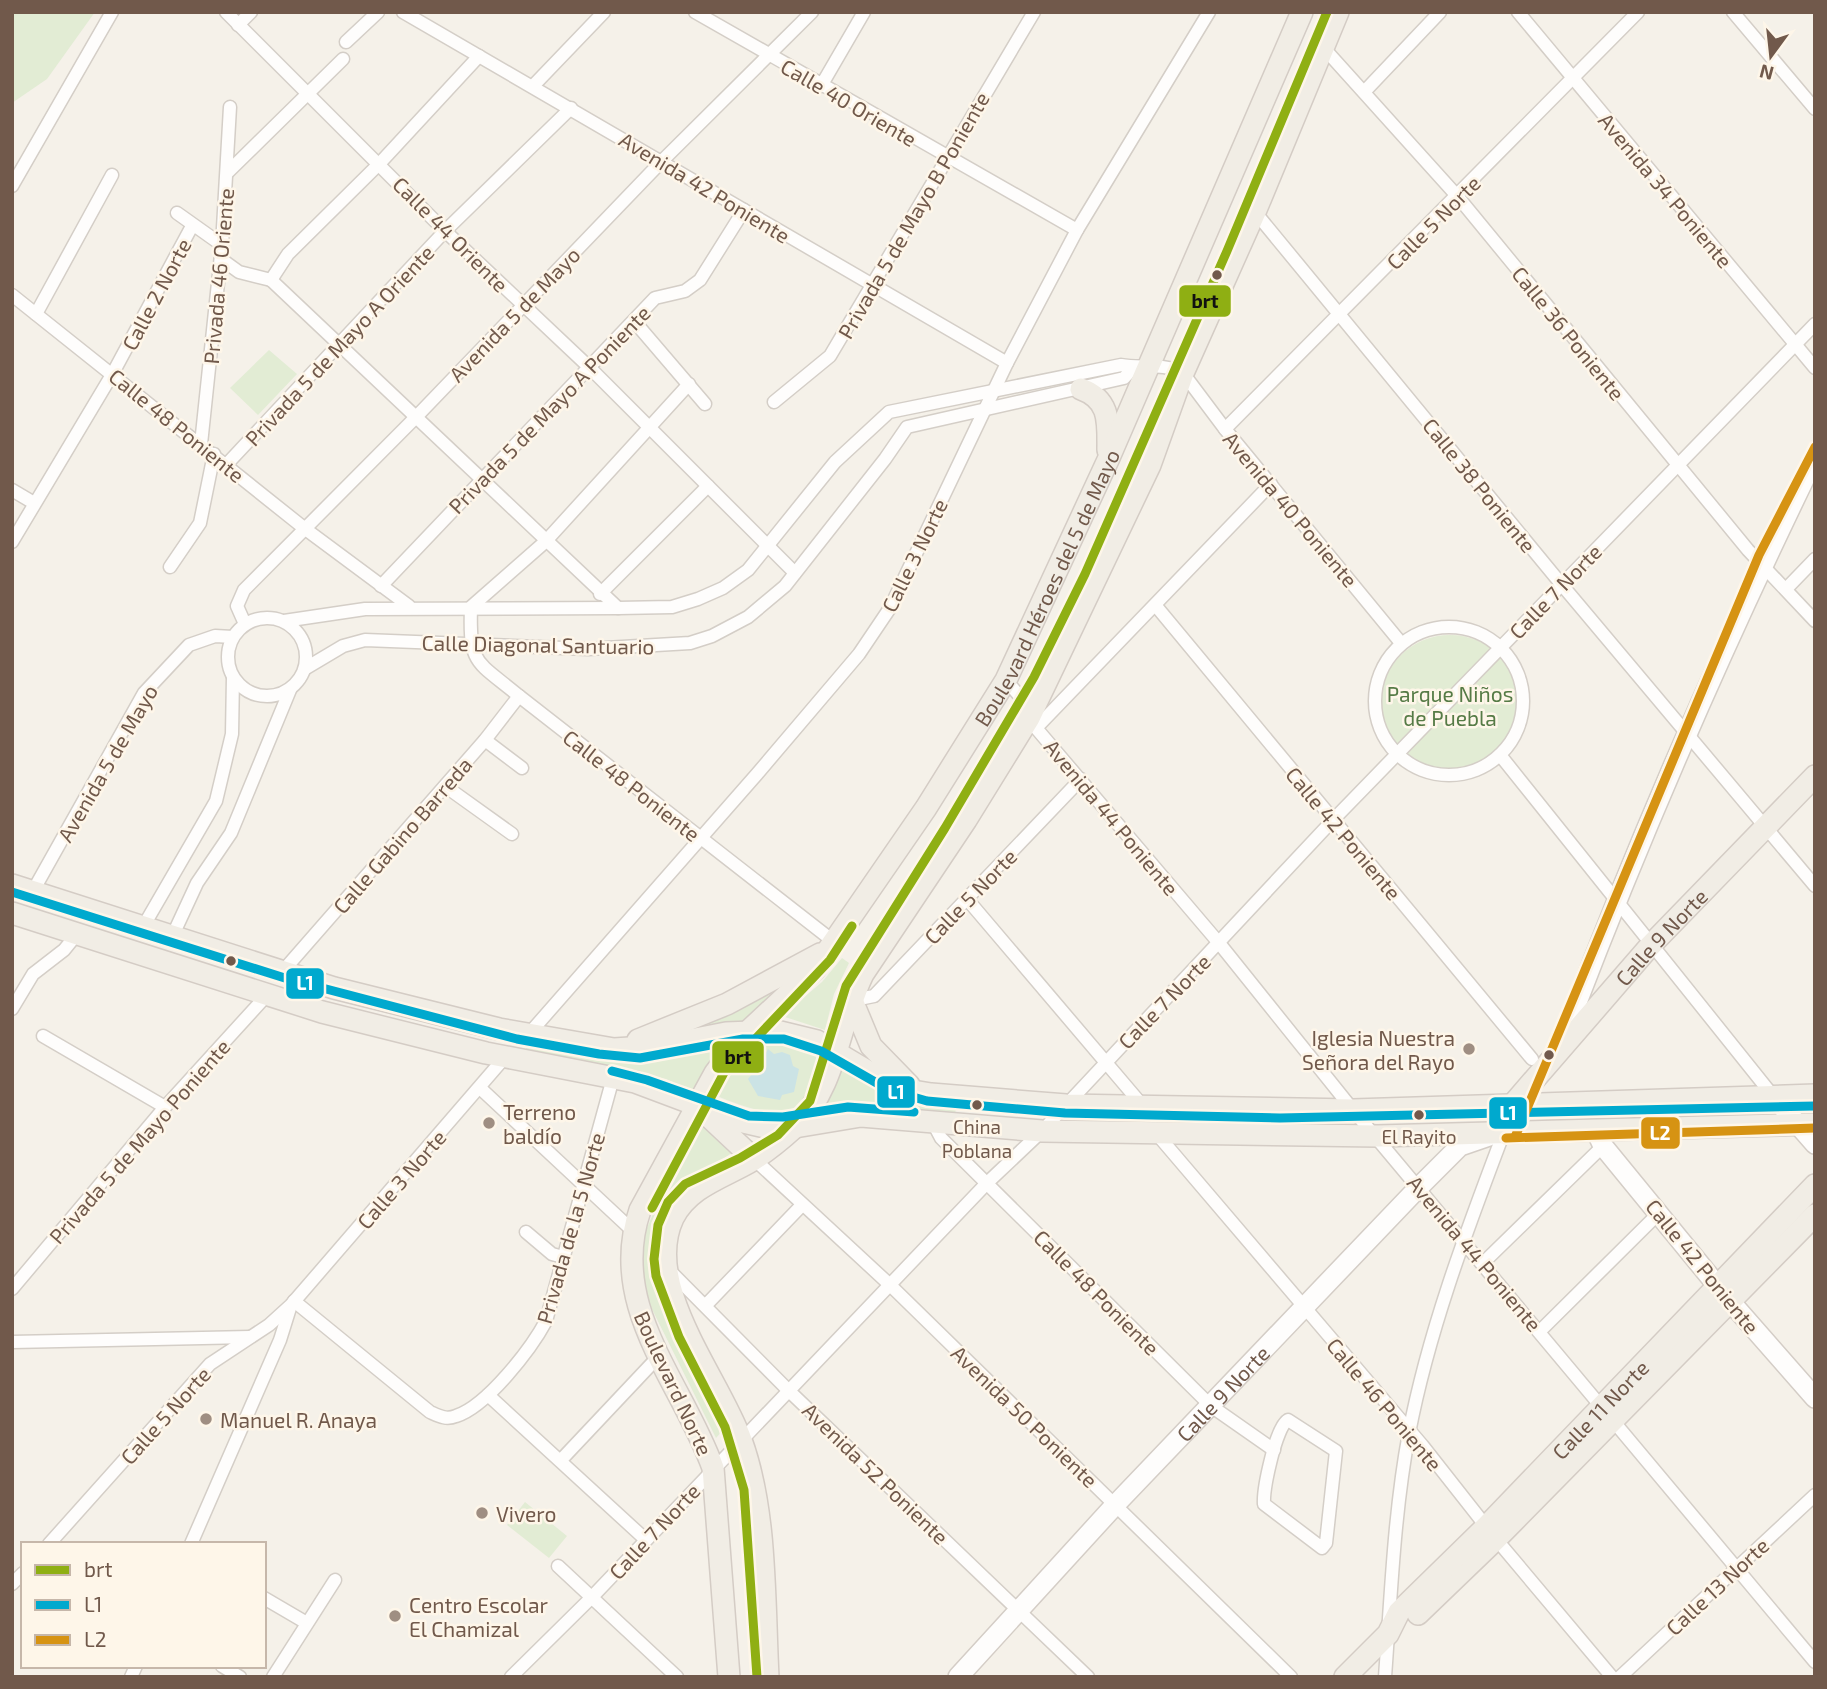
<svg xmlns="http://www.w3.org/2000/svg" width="1827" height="1689" font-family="'Exo 2',sans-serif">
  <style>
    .green { fill: #e2ecd4 }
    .water { fill: #cbe3e5 }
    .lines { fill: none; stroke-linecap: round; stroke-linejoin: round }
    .street-casing { stroke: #d4cec7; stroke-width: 15 }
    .secondary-casing { stroke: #d4cdc6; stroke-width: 22 }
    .primary-casing { stroke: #d4ccc5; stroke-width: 24 }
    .street { stroke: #fefdfc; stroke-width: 12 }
    .secondary { stroke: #fefdfc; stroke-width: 19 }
    .primary { stroke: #f1ede5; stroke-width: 21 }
    .bus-1-casing { stroke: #fef6e9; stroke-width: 14 }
    .bus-2-casing { stroke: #fef6e9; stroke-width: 14 }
    .bus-3-casing { stroke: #fef6e9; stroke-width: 14 }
    .bus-1 { stroke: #8faf13; stroke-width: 9 }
    .bus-2 { stroke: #00a9ce; stroke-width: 9 }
    .bus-3 { stroke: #d69313; stroke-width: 9 }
    .bus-dot { fill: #71594b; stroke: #fef6e9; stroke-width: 2.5 }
    .poi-dot { fill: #9f8e82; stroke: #fef6e9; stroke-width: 2.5 }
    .labels { text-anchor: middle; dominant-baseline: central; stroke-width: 5; stroke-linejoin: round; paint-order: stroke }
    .bus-label { font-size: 19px; fill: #71594b; stroke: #fef6e9 }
    .street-label { font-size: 21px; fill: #71594b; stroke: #fef6e9 }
    .park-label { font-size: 21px; fill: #567b46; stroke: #fef6e9 }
    .poi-label { font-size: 21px; fill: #71594b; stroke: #fef6e9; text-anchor: start }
    .line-badge { stroke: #fef6e9; stroke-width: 2.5 }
    .badge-label { font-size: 19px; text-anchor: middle; font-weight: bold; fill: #fff }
    .pale-badge-label { font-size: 19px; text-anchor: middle; font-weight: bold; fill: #111 }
  </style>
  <rect width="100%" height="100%" fill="#f5f1e9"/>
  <g class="green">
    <path d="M12,12H95L47,79L12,103Z"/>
    <path d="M269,350L297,374L258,415L230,388Z"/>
    <circle cx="1450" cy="705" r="70"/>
    <path d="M842,958L849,963L834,994L825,1030L782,1016L822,982Z"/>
    <path d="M804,969L746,1021L662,1039Z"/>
    <path d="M774,1042L816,1056C817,1130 763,1116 715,1095C724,1068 746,1045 774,1042Z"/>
    <path d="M527,1043L617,1059L660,1058L720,1046L693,1091L666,1079L526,1049Z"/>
    <path d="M841,1065L905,1099L956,1108L955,1115L861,1105L823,1108Z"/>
    <path d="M704,1115L736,1149C717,1167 688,1172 671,1194C658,1210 648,1238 649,1259C651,1299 703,1390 723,1430L716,1438L642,1289L640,1244L663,1191Z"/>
    <path d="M525,1502L567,1536L549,1558L507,1525Z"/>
  </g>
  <path class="water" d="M768,1049L774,1054L782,1052L790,1055L793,1066L799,1069L794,1092L782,1095L780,1100L758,1096L748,1079L752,1074L749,1065L751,1059L765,1055Z"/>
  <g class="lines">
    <g class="street-casing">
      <g id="street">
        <path d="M226,12L445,231L589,367L795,573"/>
        <path d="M403,12L1007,363"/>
        <path d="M695,12L1077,230"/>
        <path d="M1518,12L1815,368"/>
        <path d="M1733,12L1815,109"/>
        <path d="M238,25L251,12"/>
        <path d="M346,42L378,12"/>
        <path d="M1322,46L1458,197L1748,550L1815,621"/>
        <path d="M533,86L604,12"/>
        <path d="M821,86L864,12"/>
        <path d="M1365,91L1440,12"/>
        <path d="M227,173L343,59"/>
        <path d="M12,186L112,12"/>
        <path d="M1255,212L1562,585L1815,886"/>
        <path d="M177,213L222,245"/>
        <path d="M221,259L239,272L271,280"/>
        <path d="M271,280L618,608"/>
        <path d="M271,280L288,254L380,163L479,56"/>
        <path d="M12,295L304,528L409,606"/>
        <path d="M36,314L112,175"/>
        <path d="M634,321L705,404"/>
        <path d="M689,384L545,542L471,607C469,666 476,660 519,696L833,941"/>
        <path d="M774,402L830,356L1034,12"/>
        <path d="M1225,429L1638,12"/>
        <path d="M201,444L222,245L230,107"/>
        <path d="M227,464L445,231L571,108"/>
        <path d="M12,490L34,503"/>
        <path d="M12,542L113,373L192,226"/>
        <path d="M170,567L200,523L214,454"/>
        <path d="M381,586L655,298L685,291L700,280L744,210"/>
        <path d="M1786,589L1815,559"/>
        <path d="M600,594L708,486"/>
        <path d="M1156,606L1532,1059"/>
        <circle cx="267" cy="657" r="39"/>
        <path d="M284,621L365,609L618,608L672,607L698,599L723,588L748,570L835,462L889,412L1121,365C1142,369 1162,362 1183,373L1225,429L1401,643"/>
        <path d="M245,624L237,606L244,590L417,416L662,161L812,12"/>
        <circle cx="1449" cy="701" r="74"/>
        <path d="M306,668L343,646L365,640L588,649L690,643L712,636L748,617L785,586L885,459L907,427L1124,378L1133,368"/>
        <path d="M1006,680L1022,699L1036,728L1219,943L1353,1110L1815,1662"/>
        <path d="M1036,728L1271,484"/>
        <path d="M485,740L522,768"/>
        <path d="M1500,755L1773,1096"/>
        <path d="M445,786L512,834"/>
        <path d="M33,891L144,693L189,645L215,636L233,637"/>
        <path d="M967,899L1142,1105"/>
        <path d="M143,927L216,801L232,734L233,677"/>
        <path d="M172,937L197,883L231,833L290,690"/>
        <path d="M283,971L485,740L519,696"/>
        <path d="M852,995L864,998L874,996L1081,779"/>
        <path d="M12,1009L33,974L64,950L77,934"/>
        <path d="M528,1035L757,774L859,654L890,608L1007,363L1077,230L1209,12"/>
        <path d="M43,1036L165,1107"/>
        <path d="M480,1088L633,1231"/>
        <path d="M932,1121L941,1138L1211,1406L1274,1450"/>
        <path d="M1156,1133L1422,1445L1496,1539L1612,1677"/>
        <path d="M754,1159L889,1284L1291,1677"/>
        <path d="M526,1232L552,1254L563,1257"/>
        <path d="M1483,1263L1603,1146"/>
        <path d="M669,1270L787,1389L1088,1677"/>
        <path d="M12,1289L165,1107L267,995"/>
        <path d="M294,1301L430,1412C439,1416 446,1420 456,1416C487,1406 531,1349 546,1321L613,1078"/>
        <path d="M706,1305L802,1205"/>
        <path d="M1540,1331L1660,1212"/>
        <path d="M12,1342L250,1337"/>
        <path d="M488,1395L645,1539"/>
        <path d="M1288,1420L1336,1451L1326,1543L1322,1548L1264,1504C1263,1489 1276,1426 1288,1420Z"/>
        <path d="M561,1460L659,1356"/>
        <path d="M49,1544L210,1364L269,1325L291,1305L506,1056"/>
        <path d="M191,1544L280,1340L290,1308"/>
        <path d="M558,1566L677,1677"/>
        <path d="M12,1584L23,1573"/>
        <path d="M264,1598L305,1622"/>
        <path d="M222,1666L240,1677"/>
        <path d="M131,1677L136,1666"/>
        <path d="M273,1677L335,1580"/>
        <path d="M511,1677L592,1597L987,1183L1042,1131L1333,820L1815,324"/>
        <path d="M1385,1677C1391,1595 1394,1513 1409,1433C1429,1329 1467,1230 1504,1132"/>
        <path d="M1620,1677L1815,1495"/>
      </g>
    </g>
    <g class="secondary-casing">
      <g id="secondary">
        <path d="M1560,1047C1635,847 1721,650 1815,457"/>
        <path d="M1773,1096L1815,1144"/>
        <path d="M1596,1131L1603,1146L1729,1300L1815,1398"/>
        <path id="s1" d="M958,1677L1116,1504L1419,1187L1460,1146L1489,1136"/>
      </g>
    </g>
    <g class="primary-casing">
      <g id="primary">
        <path d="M1081,389C1111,400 1108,423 1108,450"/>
        <path d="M12,885L334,988L499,1029L614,1049L660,1046L726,1033L776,1031L817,1041L884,1081L901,1089L931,1094L1066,1105L1353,1110L1815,1095"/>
        <path d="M12,913L322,1012L486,1053L635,1082L739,1121L765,1127H795L861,1116L1042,1131L1378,1136L1815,1124"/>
        <path d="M851,998L871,1046L909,1085"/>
        <path d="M638,1040L727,1004L820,954"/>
        <path id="s2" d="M1514,1103L1650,946L1815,776"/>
        <path d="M705,1113L754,1159"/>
        <path d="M1418,1614L1496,1539L1815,1215"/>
        <path id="s3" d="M729,1677L713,1468C682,1382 607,1307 640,1210L715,1073L743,1036L815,969L926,808L1006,680L1108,460L1302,12"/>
        <path d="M768,1677C764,1601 767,1511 741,1440C719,1378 641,1286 673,1218C689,1186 725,1177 753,1160C767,1151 783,1138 795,1127C837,1086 838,1025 863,974L966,820L1029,718L1150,465L1183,373L1255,212L1338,12"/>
        <path id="s4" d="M1345,1677L1388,1634L1399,1612L1486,1527L1815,1185"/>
      </g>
    </g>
    <use href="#street" class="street"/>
    <use href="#secondary" class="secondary"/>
    <use href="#primary" class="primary"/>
    <g class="bus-1-casing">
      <g id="bus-1">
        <path d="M652,1208L725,1071L830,960L852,926"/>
        <path d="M757,1677L744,1490L725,1427L679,1337L656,1276L654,1259L658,1225L668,1202L685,1184L740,1158L778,1135L810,1101L846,986L945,828L1034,677L1085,574L1227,251L1327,12"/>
      </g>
    </g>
    <g class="bus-2-casing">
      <g id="bus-2">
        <path d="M12,892L288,979L517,1039L599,1054L640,1058L743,1039H784L821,1051L889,1090L927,1101L1065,1113L1280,1118L1815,1106"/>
        <path d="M612,1071L647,1080L749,1116L783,1117L848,1107L914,1112"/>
      </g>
    </g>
    <g class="bus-3-casing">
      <g id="bus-3">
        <path d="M1515,1137L1759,555L1815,447"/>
        <path d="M1506,1138L1815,1128"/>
      </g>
    </g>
    <use href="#bus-1" class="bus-1"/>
    <use href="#bus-2" class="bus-2"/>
    <use href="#bus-3" class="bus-3"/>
  </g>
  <g class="bus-dot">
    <circle cx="1217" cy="275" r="6"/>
    <circle cx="231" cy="961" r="6"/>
    <circle cx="1549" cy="1055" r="6"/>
    <circle cx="977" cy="1105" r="6"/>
    <circle cx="1419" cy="1115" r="6"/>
  </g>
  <g class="poi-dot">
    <circle cx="1469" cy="1049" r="7"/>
    <circle cx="489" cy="1123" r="7"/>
    <circle cx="206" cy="1419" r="7"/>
    <circle cx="482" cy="1513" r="7"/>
    <circle cx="395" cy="1616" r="7"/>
  </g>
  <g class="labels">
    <g class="bus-label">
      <text x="977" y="1126">China<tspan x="977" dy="24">Poblana</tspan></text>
      <text x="1419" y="1136">El Rayito</text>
    </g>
    <g class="street-label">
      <text transform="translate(849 102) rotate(30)">Calle 40 Oriente</text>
      <text transform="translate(705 187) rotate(31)">Avenida 42 Poniente</text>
      <text transform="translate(1666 190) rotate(50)">Avenida 34 Poniente</text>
      <text transform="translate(913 215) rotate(-60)">Privada 5 de Mayo B Poniente</text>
      <text transform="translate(1433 222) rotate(-45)">Calle 5 Norte</text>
      <text transform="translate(451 234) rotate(45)">Calle 44 Oriente</text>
      <text transform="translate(218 276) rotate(-85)">Privada 46 Oriente</text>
      <text transform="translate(156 294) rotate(-62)">Calle 2 Norte</text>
      <text transform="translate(514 314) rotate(-46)">Avenida 5 de Mayo</text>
      <text transform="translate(1569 333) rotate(51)">Calle 36 Poniente</text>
      <text transform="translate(339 345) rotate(-47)">Privada 5 de Mayo A Oriente</text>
      <text transform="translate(549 409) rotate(-46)">Privada 5 de Mayo A Poniente</text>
      <text transform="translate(177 425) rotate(39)">Calle 48 Poniente</text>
      <text transform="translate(1480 485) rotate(51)">Calle 38 Poniente</text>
      <text transform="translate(1291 509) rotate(50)">Avenida 40 Poniente</text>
      <text transform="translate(914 555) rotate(-64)">Calle 3 Norte</text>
      <text stroke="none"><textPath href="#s3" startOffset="1234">Boulevard Héroes del 5 de Mayo</textPath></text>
      <text transform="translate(1555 591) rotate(-46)">Calle 7 Norte</text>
      <text transform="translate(538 644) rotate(1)">Calle Diagonal Santuario</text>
      <text transform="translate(107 763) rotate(-60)">Avenida 5 de Mayo</text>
      <text transform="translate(632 785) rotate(38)">Calle 48 Poniente</text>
      <text transform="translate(1112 817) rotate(50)">Avenida 44 Poniente</text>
      <text transform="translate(1344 833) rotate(50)">Calle 42 Poniente</text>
      <text transform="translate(402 835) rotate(-49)">Calle Gabino Barreda</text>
      <text transform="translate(970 896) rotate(-46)">Calle 5 Norte</text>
      <text stroke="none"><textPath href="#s2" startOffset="222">Calle 9 Norte</textPath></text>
      <text transform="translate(1164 1001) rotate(-46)">Calle 7 Norte</text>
      <text transform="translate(139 1141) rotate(-49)">Privada 5 de Mayo Poniente</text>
      <text transform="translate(401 1179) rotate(-49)">Calle 3 Norte</text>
      <text transform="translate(570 1228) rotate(-74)">Privada de la 5 Norte</text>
      <text transform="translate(1475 1253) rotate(50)">Avenida 44 Poniente</text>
      <text transform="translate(1703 1266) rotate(51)">Calle 42 Poniente</text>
      <text transform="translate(1097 1292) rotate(45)">Calle 48 Poniente</text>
      <text transform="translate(674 1383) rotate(65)">Boulevard Norte</text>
      <text stroke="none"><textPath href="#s1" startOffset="388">Calle 9 Norte</textPath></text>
      <text transform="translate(1385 1404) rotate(50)">Calle 46 Poniente</text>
      <text stroke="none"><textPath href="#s4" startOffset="371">Calle 11 Norte</textPath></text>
      <text transform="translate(165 1415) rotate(-48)">Calle 5 Norte</text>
      <text transform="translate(1025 1416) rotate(44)">Avenida 50 Poniente</text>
      <text transform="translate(876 1473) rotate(44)">Avenida 52 Poniente</text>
      <text transform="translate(654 1531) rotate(-47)">Calle 7 Norte</text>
      <text transform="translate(1717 1586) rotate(-43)">Calle 13 Norte</text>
    </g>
    <g class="park-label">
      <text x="1450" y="693">Parque Niños<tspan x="1450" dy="24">de Puebla</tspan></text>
    </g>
    <g class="poi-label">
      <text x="1455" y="1037" text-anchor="end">Iglesia Nuestra<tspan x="1455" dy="24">Señora del Rayo</tspan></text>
      <text x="503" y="1111">Terreno<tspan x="503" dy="24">baldío</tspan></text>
      <text x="220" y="1419">Manuel R. Anaya</text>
      <text x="496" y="1513">Vivero</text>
      <text x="409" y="1604">Centro Escolar<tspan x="409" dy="24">El Chamizal</tspan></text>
    </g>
  </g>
  <g class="line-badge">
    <rect x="1178" y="284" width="54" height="34" rx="7" fill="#8faf13"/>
    <rect x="285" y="967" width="40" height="33" rx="7" fill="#00a9ce"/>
    <rect x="711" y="1040" width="54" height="34" rx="7" fill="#8faf13"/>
    <rect x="876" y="1075" width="40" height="34" rx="7" fill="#00a9ce"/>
    <rect x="1488" y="1096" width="40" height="34" rx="7" fill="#00a9ce"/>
    <rect x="1640" y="1116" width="41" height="34" rx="7" fill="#d69313"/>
  </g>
  <g class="badge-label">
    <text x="305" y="990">L1</text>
    <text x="896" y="1099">L1</text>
    <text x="1508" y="1120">L1</text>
    <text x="1660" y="1140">L2</text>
  </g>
  <g class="pale-badge-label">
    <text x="1205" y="308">brt</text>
    <text x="738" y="1064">brt</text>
  </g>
  <rect width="1827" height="1689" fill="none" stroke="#71594b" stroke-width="28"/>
  <rect x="21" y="1542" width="245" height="126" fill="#fef6e9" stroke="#c6b7aa" stroke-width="2"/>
  <rect x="35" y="1565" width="35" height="10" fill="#8faf13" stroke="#c6b7aa" stroke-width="2"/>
  <text x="84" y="1577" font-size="21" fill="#71594b">brt</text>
  <rect x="35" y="1600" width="35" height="10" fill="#00a9ce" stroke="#c6b7aa" stroke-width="2"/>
  <text x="84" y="1612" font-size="21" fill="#71594b">L1</text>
  <rect x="35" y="1635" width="35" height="10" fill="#d69313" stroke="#c6b7aa" stroke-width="2"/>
  <text x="84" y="1647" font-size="21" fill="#71594b">L2</text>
  <g transform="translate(1771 56) rotate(195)" stroke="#fef6e9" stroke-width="5" paint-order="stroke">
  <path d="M0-5L12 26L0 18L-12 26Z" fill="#71594b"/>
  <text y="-10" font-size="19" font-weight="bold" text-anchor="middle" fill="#71594b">N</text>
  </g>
</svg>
